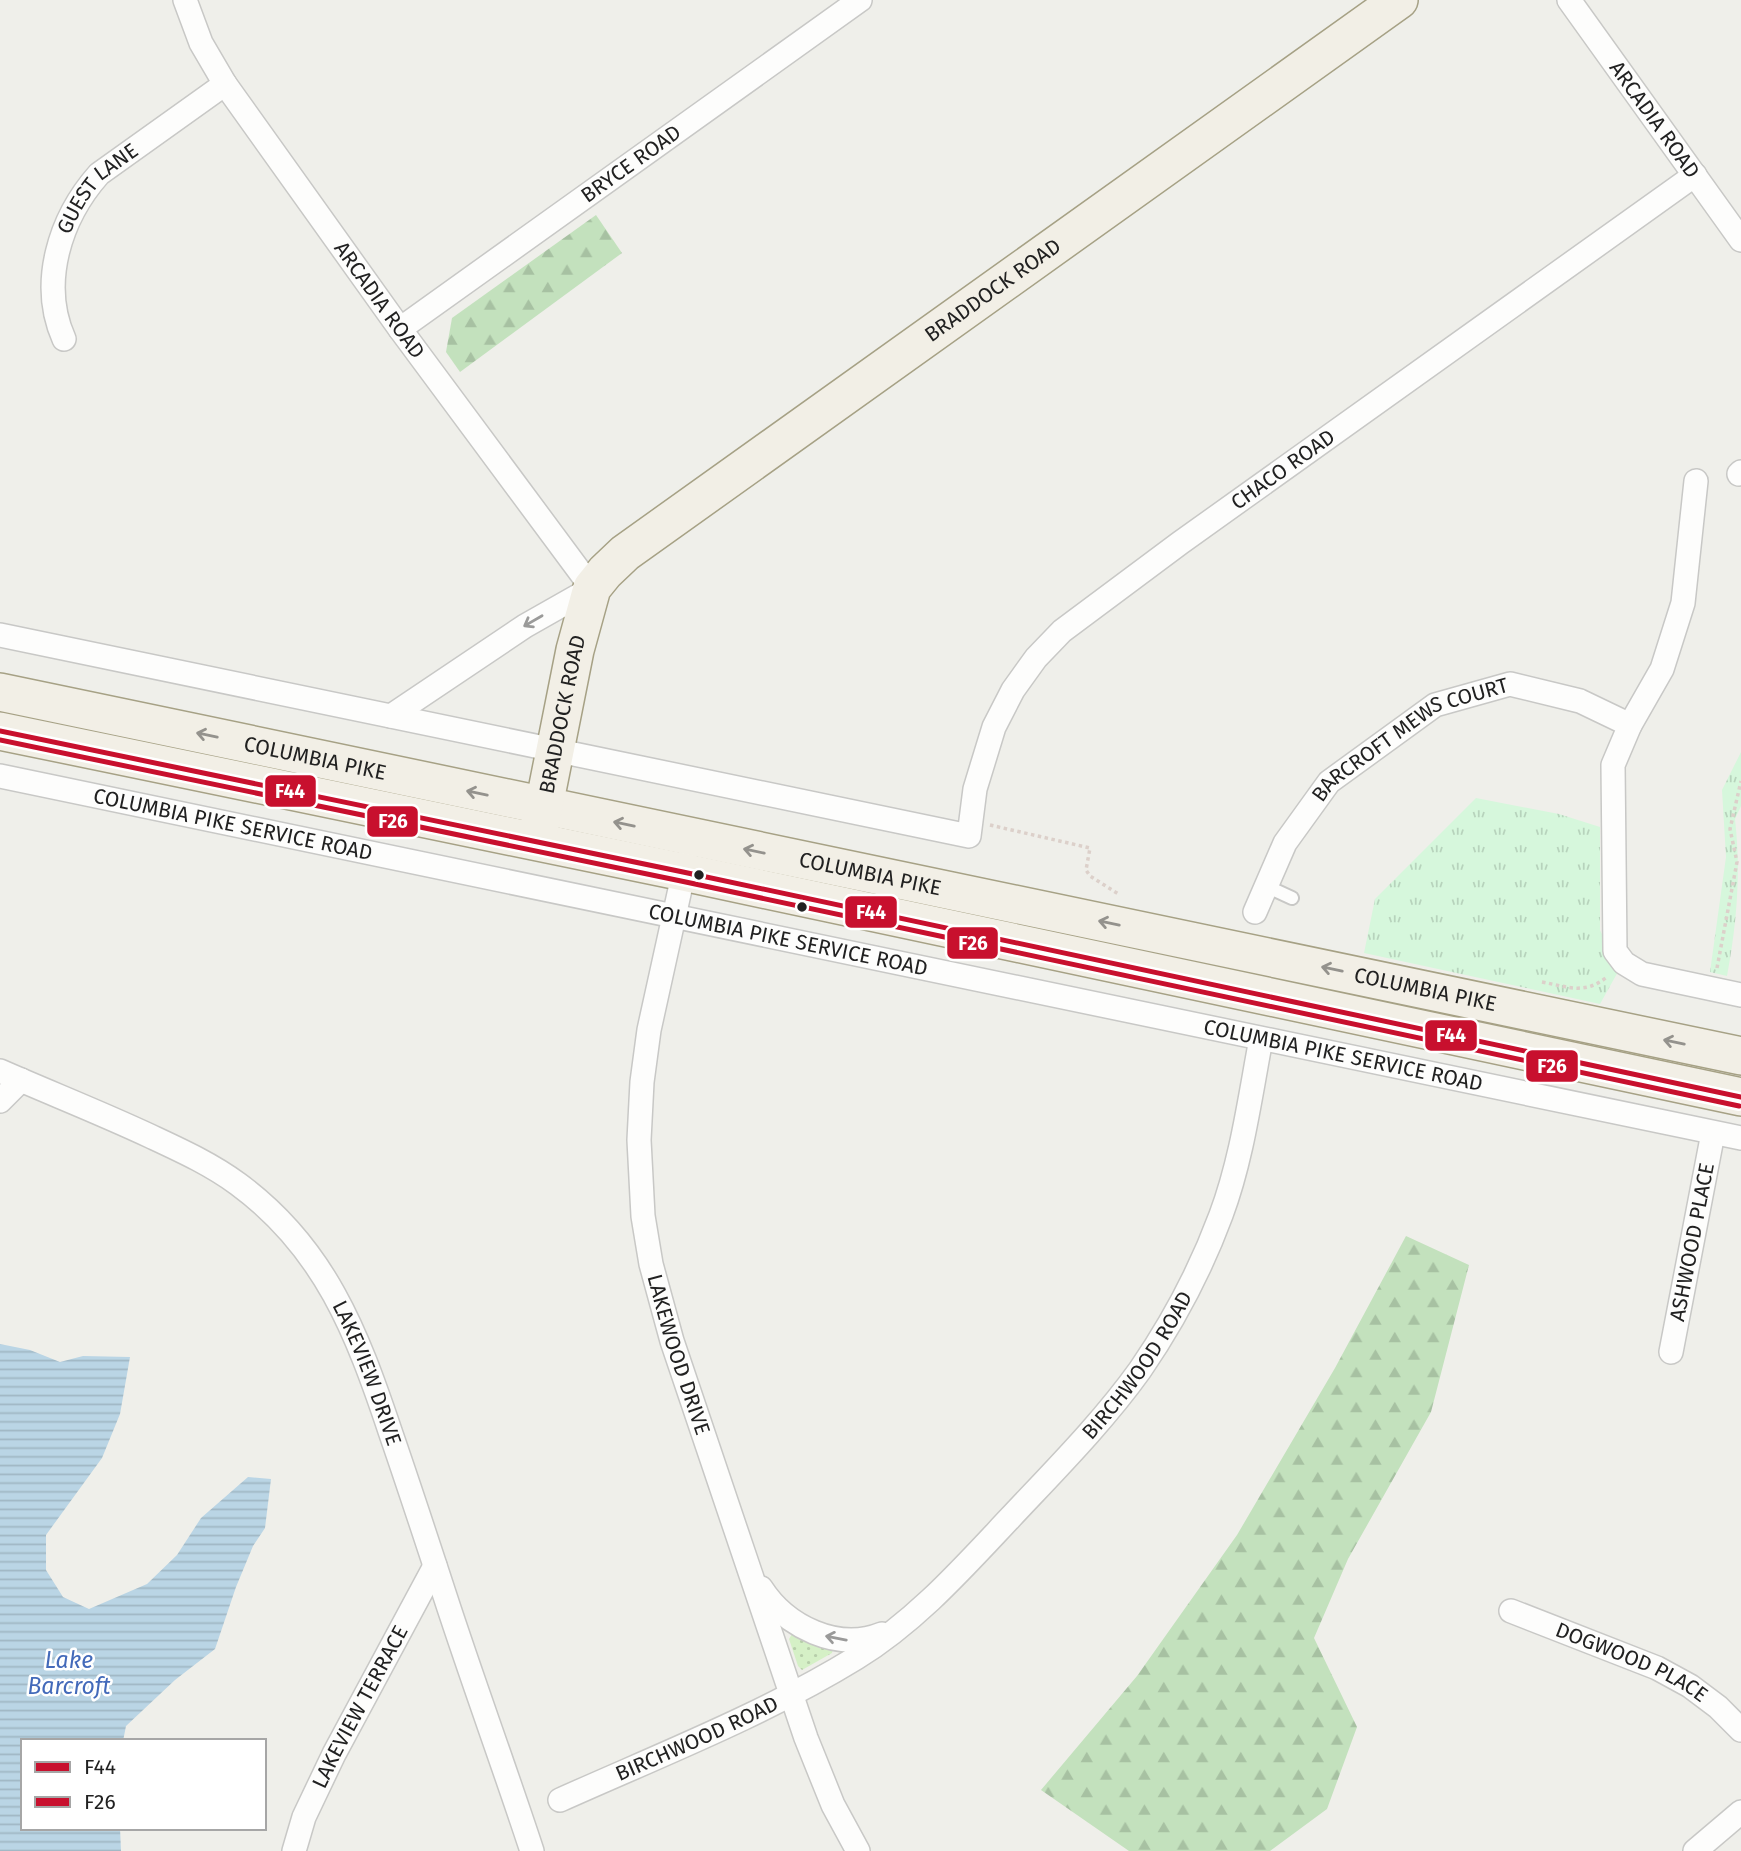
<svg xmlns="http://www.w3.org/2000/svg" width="1741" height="1851" font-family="'Fira Sans',sans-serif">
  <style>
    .grass { fill: url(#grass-dots) }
    .forest { fill: url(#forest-firs) }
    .park { fill: url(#park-tufts) }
    .water { fill: url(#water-rules) }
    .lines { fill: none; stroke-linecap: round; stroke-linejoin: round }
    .service-casing { stroke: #c8c8c6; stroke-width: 16 }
    .minor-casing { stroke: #c8c8c6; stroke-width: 26 }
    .primary-casing { stroke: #a6a185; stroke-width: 40 }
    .path { stroke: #dcd0ca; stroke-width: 3.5; stroke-dasharray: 3.5 3.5; stroke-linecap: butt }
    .service { stroke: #fdfdfc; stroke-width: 12 }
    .minor { stroke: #fdfdfc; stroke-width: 23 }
    .primary { stroke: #f2efe6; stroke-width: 37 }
    .bus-1-casing { stroke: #fff; stroke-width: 10 }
    .bus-2-casing { stroke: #fff; stroke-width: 10 }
    .bus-1 { stroke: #c8102e; stroke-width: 5 }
    .bus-2 { stroke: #c8102e; stroke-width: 5 }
    .oneway { stroke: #9a9a99 }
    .oneway2 { stroke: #94928d }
    .bus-dot { fill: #212121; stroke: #fff; stroke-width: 2.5 }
    .labels { text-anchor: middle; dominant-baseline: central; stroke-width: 5; stroke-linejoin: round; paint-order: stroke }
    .street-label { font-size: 21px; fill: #212121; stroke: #fff }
    .water-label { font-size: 23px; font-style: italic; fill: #436aba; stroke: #fff }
    .line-badge { stroke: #fff; stroke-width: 2.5 }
    .badge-label { font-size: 19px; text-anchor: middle; font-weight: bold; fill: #fff }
  </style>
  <defs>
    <pattern id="grass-dots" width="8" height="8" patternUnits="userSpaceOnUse" patternTransform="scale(1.75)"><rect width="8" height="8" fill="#d5f0c6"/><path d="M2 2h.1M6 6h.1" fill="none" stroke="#b7ceaa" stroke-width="1.8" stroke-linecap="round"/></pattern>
    <pattern id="forest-firs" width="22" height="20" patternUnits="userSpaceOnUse" patternTransform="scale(1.75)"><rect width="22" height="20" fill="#c3e1bd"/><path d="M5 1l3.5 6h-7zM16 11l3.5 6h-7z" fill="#a7c1a2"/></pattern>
    <pattern id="park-tufts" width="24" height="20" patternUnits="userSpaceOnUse" patternTransform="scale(1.75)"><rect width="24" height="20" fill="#d6f7dc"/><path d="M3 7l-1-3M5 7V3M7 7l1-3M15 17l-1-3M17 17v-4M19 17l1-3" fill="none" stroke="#b7d3bc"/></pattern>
    <pattern id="water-rules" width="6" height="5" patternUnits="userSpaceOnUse" patternTransform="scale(1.75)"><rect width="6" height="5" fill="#bad5e5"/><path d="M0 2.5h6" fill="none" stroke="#a0b7c4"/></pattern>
  </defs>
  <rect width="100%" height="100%" fill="#efefea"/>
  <path class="grass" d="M792,1634L833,1649L832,1653L802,1670L798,1666L789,1639Z"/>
  <g class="forest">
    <path d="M596,215L622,253L460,372L446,352L452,318Z"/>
    <path d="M1406,1236L1469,1265L1431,1412L1348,1559L1314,1638L1357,1727L1327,1809L1270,1851H1129L1041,1790L1137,1676L1237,1535L1335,1368Z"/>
  </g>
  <g class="park">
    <path d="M1741,752V806L1735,819C1741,872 1737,923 1727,976L1710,972L1726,857L1722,790Z"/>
    <path d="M1476,798L1559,814L1600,827V930L1619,970L1600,1004L1364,953L1375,899Z"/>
  </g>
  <path class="water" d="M0,1344L30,1350L60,1362L83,1356L130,1357L120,1414L102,1458L46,1535V1570L63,1597L89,1609L147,1584L177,1555L201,1518L248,1477L271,1479L265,1528L253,1546L236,1587L215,1649L175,1680L126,1726L123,1741H23V1828H120L121,1851H0Z"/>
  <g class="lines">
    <g class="service-casing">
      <path id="service" d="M1266,886L1292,898"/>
    </g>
    <g class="minor-casing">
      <g id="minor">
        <path id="s1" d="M185,0L201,43L225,84L400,329L592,588L525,626L391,716"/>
        <path id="s2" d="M1569,0L1741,240"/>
        <path id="s3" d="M400,329L860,0"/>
        <path id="s4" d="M64,339C39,283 60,218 99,174L225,84"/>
        <path d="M1739,474L1741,472"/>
        <path d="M1696,481L1683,603L1662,669L1630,725L1613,765L1615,951L1624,963L1642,974L1741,995"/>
        <path id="s5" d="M0,635L969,836L975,789L994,727L1013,690L1036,658L1062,631L1180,543L1695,175"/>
        <path id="s6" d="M0,776L1741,1138"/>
        <path id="s7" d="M686,862L649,1030L642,1082L639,1140L643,1216L651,1264L672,1341L806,1738L833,1805L858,1851"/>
        <path id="s8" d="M1255,912L1285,843L1329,782L1435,705L1510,684L1580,701L1630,725"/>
        <path id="s9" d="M0,1071C50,1093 101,1113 150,1136C180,1150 211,1164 238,1184C325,1248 357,1333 390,1431C409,1486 427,1541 445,1596C473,1682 504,1766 532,1851"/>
        <path d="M0,1101L21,1080"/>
        <path id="s10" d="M1671,1352L1713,1133"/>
        <path d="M761,1588C786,1627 838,1652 882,1634"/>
        <path id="s11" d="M1511,1611L1657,1668L1690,1686L1718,1707L1741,1730"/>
        <path id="s12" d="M560,1800C658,1756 765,1714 856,1658C916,1621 962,1569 1010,1518C1054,1471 1102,1423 1140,1370C1173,1322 1201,1269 1221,1215C1242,1159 1250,1097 1261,1039"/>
        <path id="s13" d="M294,1851L304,1817L334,1754L435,1566"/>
        <path d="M1695,1851L1741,1812"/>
      </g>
    </g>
    <g class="primary-casing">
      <g id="primary">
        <path id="s14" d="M0,692C580,815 1161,933 1741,1056"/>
        <path d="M0,731L683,872L1741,1097"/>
        <path id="s15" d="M539,831L575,650L592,588L605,572L625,553L1399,0"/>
      </g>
    </g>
    <g class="path">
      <path d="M990,825L1090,848L1086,870L1090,876L1120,895"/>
      <path d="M1717,968L1737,862L1730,829L1741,781"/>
      <path d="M1542,982C1569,987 1584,995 1607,977"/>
    </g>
    <use href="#service" class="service"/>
    <use href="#minor" class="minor"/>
    <use href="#primary" class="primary"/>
    <g class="bus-1-casing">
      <path id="bus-1" d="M0,731L683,872L1741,1097"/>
    </g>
    <g class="bus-2-casing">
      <path id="bus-2" d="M0,740L681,881L1739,1106"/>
    </g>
    <use href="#bus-1" class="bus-1"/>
    <use href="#bus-2" class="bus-2"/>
  </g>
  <defs><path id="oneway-shaft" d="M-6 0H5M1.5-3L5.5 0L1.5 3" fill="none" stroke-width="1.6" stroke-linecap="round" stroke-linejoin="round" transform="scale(1.75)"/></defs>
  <g class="oneway">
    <use href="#oneway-shaft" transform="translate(533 621) rotate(150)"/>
    <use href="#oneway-shaft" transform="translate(836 1638) rotate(-169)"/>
  </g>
  <g class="oneway2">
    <use href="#oneway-shaft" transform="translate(207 735) rotate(-168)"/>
    <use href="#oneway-shaft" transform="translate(477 793) rotate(-168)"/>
    <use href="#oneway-shaft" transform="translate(624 824) rotate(-168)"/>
    <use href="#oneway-shaft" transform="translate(754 851) rotate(-168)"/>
    <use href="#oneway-shaft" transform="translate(1109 923) rotate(-168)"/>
    <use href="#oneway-shaft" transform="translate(1332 969) rotate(-168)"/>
    <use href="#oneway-shaft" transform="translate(1674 1042) rotate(-168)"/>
  </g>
  <g class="bus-dot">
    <circle cx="699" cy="875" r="6"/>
    <circle cx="802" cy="907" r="6"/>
  </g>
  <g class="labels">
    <g class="street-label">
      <text stroke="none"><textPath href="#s2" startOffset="147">ARCADIA ROAD</textPath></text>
      <text stroke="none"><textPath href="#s3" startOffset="284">BRYCE ROAD</textPath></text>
      <text stroke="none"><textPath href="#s4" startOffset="166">GUEST LANE</textPath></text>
      <text stroke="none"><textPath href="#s15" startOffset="749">BRADDOCK ROAD</textPath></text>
      <text stroke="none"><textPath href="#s1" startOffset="359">ARCADIA ROAD</textPath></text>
      <text stroke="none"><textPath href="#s5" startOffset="1494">CHACO ROAD</textPath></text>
      <text stroke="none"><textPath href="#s15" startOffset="119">BRADDOCK ROAD</textPath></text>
      <text stroke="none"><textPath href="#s8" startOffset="243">BARCROFT MEWS COURT</textPath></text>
      <text stroke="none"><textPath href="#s14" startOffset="322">COLUMBIA PIKE</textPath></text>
      <text stroke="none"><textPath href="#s6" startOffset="238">COLUMBIA PIKE SERVICE ROAD</textPath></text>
      <text stroke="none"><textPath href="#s14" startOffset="889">COLUMBIA PIKE</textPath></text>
      <text stroke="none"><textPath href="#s6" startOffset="805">COLUMBIA PIKE SERVICE ROAD</textPath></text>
      <text stroke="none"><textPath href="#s14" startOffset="1456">COLUMBIA PIKE</textPath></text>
      <text stroke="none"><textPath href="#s6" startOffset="1372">COLUMBIA PIKE SERVICE ROAD</textPath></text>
      <text stroke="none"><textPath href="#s10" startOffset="112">ASHWOOD PLACE</textPath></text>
      <text stroke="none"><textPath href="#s7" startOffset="502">LAKEWOOD DRIVE</textPath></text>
      <text stroke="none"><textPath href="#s12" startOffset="737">BIRCHWOOD ROAD</textPath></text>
      <text stroke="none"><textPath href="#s9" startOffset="497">LAKEVIEW DRIVE</textPath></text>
      <text stroke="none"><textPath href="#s11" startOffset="131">DOGWOOD PLACE</textPath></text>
      <text stroke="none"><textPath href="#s13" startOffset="159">LAKEVIEW TERRACE</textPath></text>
      <text stroke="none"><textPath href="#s12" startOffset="150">BIRCHWOOD ROAD</textPath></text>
    </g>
    <g class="water-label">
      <text x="69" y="1660">Lake<tspan x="69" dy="26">Barcroft</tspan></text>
    </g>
  </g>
  <g class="line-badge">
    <rect x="264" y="774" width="53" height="34" rx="7" fill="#c8102e"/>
    <rect x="366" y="805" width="53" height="33" rx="7" fill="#c8102e"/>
    <rect x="844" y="895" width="54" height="34" rx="7" fill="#c8102e"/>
    <rect x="946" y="926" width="53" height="34" rx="7" fill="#c8102e"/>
    <rect x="1424" y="1019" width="54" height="33" rx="7" fill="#c8102e"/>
    <rect x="1525" y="1049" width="54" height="34" rx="7" fill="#c8102e"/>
  </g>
  <g class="badge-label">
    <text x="290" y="798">F44</text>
    <text x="393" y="828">F26</text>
    <text x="871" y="919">F44</text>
    <text x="973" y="950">F26</text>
    <text x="1451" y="1042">F44</text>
    <text x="1552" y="1073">F26</text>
  </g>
  <rect x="21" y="1739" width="245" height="91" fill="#ffffff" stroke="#a6a6a6" stroke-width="2"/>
  <rect x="35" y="1762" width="35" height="10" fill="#c8102e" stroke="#a6a6a6" stroke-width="2"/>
  <text x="84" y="1774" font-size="21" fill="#212121">F44</text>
  <rect x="35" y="1797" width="35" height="10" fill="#c8102e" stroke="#a6a6a6" stroke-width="2"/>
  <text x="84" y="1809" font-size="21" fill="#212121">F26</text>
</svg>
